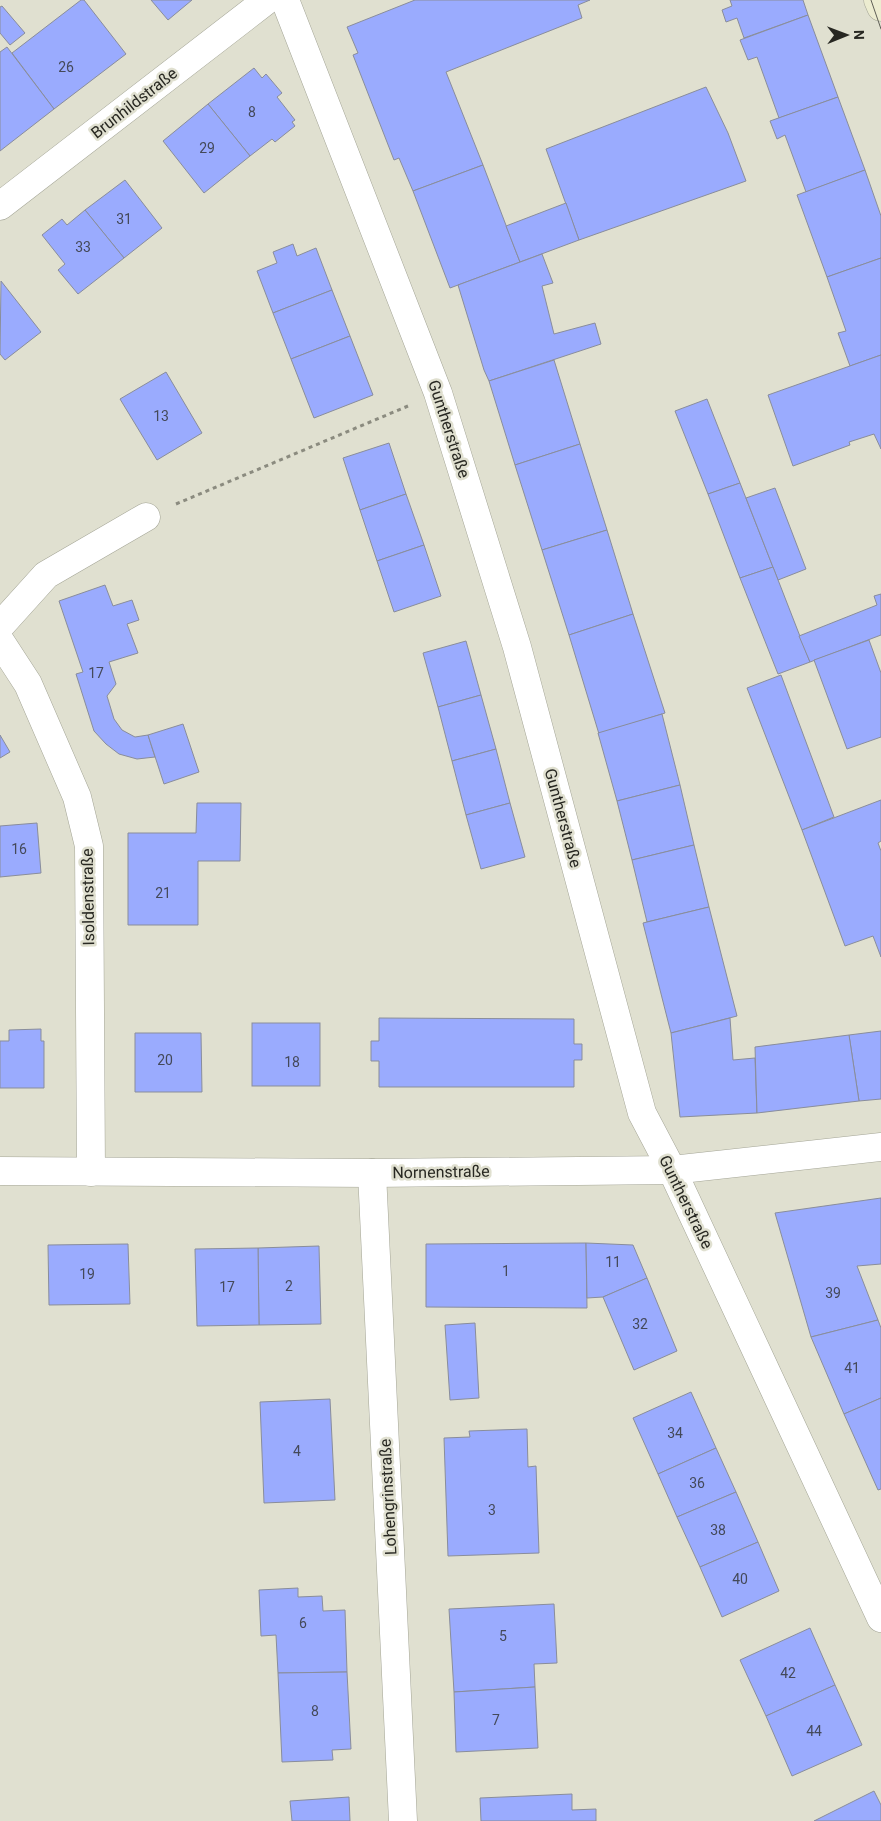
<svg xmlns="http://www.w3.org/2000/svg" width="881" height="1821" font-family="Roboto,sans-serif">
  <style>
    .building { fill: #9aabfe; stroke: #898d9b }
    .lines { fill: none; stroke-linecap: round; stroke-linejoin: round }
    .minor-casing { stroke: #a4a596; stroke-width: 29 }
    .secondary-casing { stroke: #a4a596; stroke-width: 29 }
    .path { stroke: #8b8b7f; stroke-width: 3; stroke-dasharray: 4 4; stroke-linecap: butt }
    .minor { stroke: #fff; stroke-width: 28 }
    .secondary { stroke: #ececd0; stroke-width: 28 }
    .tram { stroke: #5f5f56; stroke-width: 1 }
    .labels { text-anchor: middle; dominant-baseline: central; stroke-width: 5; stroke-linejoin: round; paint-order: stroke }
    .number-label { font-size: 14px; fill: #444959 }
    .street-label { font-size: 16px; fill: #282822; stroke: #e0e0d0 }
  </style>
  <rect width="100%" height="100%" fill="#e0e0d0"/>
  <g class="building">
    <path d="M81,0H84L126,54L54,109L12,53Z"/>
    <path d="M151,0H192L168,20Z"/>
    <path d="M415,0H590L578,5L582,18L446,72L483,165L413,191L399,158L394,160L353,55L358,53L347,27Z"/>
    <path d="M730,0H803L808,15L744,38L737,18L726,22L722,10L732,6Z"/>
    <path d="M2,6L25,33L10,45L0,33V7Z"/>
    <path d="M808,15L838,97L779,118L757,57L748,60L740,40Z"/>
    <path d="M7,47L54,109L0,151V52Z"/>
    <path d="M254,68L262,78L266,74L282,93L277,97L295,120L292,122L295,126L275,142L272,139L250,156L208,104Z"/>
    <path d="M706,87L728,133L746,181L579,240L546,149Z"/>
    <path d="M838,97L865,170L806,192L785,135L777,139L770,121Z"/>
    <path d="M208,104L250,156L204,193L163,141Z"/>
    <path d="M483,165L520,262L450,288L413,191Z"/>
    <path d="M865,170L881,216V258L827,277L797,195Z"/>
    <path d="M125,180L162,228L124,258L85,210Z"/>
    <path d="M566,203L579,240L520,262L506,226Z"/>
    <path d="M85,210L124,258L78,294L58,270L65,264L42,235L62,219L67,225Z"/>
    <path d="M293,244L297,256L316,248L332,290L273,313L257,271L277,263L273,252Z"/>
    <path d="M542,254L553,283L542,286L554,334L595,323L601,344L489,381L484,370L458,285Z"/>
    <path d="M881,258V355L850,366L838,333L846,331L827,277Z"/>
    <path d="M1,281L41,332L5,360L0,354Z"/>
    <path d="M332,290L350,336L291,359L273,313Z"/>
    <path d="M350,336L373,395L314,418L291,359Z"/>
    <path d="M881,355V449L874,434L849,442L850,445L793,466L768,395Z"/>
    <path d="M554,360L580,444L515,465L489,381Z"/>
    <path d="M166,372L202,433L157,460L120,399Z"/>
    <path d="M707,399L740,483L708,494L675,411Z"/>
    <path d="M389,443L406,494L360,510L343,458Z"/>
    <path d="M580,444L607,530L542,550L515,465Z"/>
    <path d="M740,483L773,567L740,578L708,494Z"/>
    <path d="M775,488L806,569L778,580L746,498Z"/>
    <path d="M406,494L424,545L377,561L360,510Z"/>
    <path d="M607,530L633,614L569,635L542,550Z"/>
    <path d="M424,545L441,596L394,612L377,561Z"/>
    <path d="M773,567L810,662L778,674L740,578Z"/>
    <path d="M105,585L113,606L132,600L139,620L127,624L138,653L109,662L116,684L107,696L114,719L122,730L135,737L148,735L155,757L137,759L119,754L106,744L94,731L76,674L83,672L59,601Z"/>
    <path d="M881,594V635L810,662L799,636L877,605L874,596Z"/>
    <path d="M633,614L665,713L599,734L569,635Z"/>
    <path d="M869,640L881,673V737L847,749L814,660Z"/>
    <path d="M466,641L481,695L438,707L423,653Z"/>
    <path d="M781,675L834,817L802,830L747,688Z"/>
    <path d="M481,695L496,749L452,761L438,707Z"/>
    <path d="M662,714L680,785L617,801L598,733Z"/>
    <path d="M183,724L199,772L164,784L148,735Z"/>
    <path d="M0,735L10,752L0,758Z"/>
    <path d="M496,749L510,803L466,815L452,761Z"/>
    <path d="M680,785L694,845L632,860L617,801Z"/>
    <path d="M881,800V841L878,843L881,851V957L873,936L845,946L802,830Z"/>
    <path d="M197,803H241L240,861H198V925H128V833H196Z"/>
    <path d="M510,803L525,857L481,869L466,815Z"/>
    <path d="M37,823L41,873L0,877V826Z"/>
    <path d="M694,845L709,907L647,922L632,860Z"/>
    <path d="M709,907L737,1016L671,1033L643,923Z"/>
    <path d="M379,1018L574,1019V1044H582V1060H574V1087H379V1061H371V1041H379Z"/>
    <path d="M730,1018L733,1060L755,1058L757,1113L680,1117L671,1033Z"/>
    <rect x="252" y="1023" width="68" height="63"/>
    <path d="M41,1029V1041H44V1088H0V1041H9V1030Z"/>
    <path d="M881,1031V1099L859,1101L849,1035Z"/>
    <path d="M135,1033H201L202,1092H135Z"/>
    <path d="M849,1035L859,1101L757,1113L755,1047Z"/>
    <path d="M881,1198V1264L857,1266L878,1320L811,1337L775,1213Z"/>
    <path d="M586,1243L587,1308L426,1307V1244Z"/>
    <path d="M586,1243L633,1245L647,1278L603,1297L587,1298Z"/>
    <path d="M128,1244L130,1304L49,1305L48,1245Z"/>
    <path d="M319,1246L321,1324L259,1325L258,1248Z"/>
    <path d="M258,1248L259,1325L197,1326L195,1249Z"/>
    <path d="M647,1278L677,1351L634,1370L603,1297Z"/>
    <path d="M878,1320L881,1328V1398L844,1414L811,1337Z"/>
    <path d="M475,1323L479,1398L450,1400L445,1325Z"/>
    <path d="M691,1392L716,1448L658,1474L633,1418Z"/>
    <path d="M881,1398V1489L878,1490L844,1414Z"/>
    <path d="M330,1399L335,1500L264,1503L260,1402Z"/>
    <path d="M527,1429L528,1467L536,1466L539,1553L448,1556L444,1438L470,1437L469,1431Z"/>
    <path d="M716,1448L736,1492L677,1517L658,1474Z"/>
    <path d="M736,1492L758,1542L700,1567L677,1517Z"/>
    <path d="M758,1542L779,1591L722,1617L700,1567Z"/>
    <path d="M298,1588V1597L322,1596L323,1611L345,1610L347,1672L278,1673L276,1635L261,1636L259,1590Z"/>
    <path d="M554,1604L557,1663L534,1664L535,1687L454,1692L449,1609Z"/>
    <path d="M810,1628L835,1685L766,1716L740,1660Z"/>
    <path d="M347,1672L351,1749L332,1750L333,1760L282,1762L278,1673Z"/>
    <path d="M835,1685L862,1745L792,1776L766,1716Z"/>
    <path d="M535,1687L538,1748L456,1752L454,1692Z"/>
    <path d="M874,1791L881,1805V1821H814Z"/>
    <path d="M572,1794V1810L596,1809V1821H481L480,1798Z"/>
    <path d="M349,1797L350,1821H292L290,1801Z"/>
  </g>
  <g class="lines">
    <g class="minor-casing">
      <g id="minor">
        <path d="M285,0L438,393L517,647L642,1113L672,1170L881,1618"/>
        <path d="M0,206L267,0"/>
        <path d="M0,626L46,575L146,517"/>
        <path d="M0,641L28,684L77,797L89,846L91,1172"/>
        <path d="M0,1171L372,1173L672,1170L881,1147"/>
        <path d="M372,1173L403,1821"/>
      </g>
    </g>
    <g class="secondary-casing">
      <path id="secondary" d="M878,0L881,7"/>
    </g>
    <path class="path" d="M176,504L408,406"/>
    <use href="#minor" class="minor"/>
    <use href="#secondary" class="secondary"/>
    <path class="tram" d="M871,0L881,29"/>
  </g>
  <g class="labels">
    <g class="number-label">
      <text x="66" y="67">26</text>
      <text x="252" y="112">8</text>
      <text x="207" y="148">29</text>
      <text x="124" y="219">31</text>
      <text x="83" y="247">33</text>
      <text x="161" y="416">13</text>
      <text x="96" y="673">17</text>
      <text x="19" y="849">16</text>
      <text x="163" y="893">21</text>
      <text x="165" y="1060">20</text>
      <text x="292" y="1062">18</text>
      <text x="613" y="1262">11</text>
      <text x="506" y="1271">1</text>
      <text x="87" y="1274">19</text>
      <text x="289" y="1286">2</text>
      <text x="227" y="1287">17</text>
      <text x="833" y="1293">39</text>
      <text x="640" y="1324">32</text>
      <text x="852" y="1368">41</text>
      <text x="675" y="1433">34</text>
      <text x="297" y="1451">4</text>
      <text x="697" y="1483">36</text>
      <text x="492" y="1510">3</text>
      <text x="718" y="1530">38</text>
      <text x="740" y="1579">40</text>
      <text x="303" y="1623">6</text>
      <text x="503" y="1636">5</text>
      <text x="788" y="1673">42</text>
      <text x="315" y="1711">8</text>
      <text x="496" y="1720">7</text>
      <text x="814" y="1731">44</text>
    </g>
    <g class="street-label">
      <text transform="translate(134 103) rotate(-38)">Brunhildstraße</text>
      <text transform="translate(449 429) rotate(72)">Guntherstraße</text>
      <text transform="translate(563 818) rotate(75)">Guntherstraße</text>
      <text transform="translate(88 897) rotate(-91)">Isoldenstraße</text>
      <text transform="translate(441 1172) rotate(-1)">Nornenstraße</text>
      <text transform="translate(686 1202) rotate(64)">Guntherstraße</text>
      <text transform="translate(388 1497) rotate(-93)">Lohengrinstraße</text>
    </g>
  </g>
  <g transform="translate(846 35) rotate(89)" stroke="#e0e0d0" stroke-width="4" paint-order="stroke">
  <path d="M0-4L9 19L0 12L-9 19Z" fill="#282822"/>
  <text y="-8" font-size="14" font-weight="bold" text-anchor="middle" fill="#282822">N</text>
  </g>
</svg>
